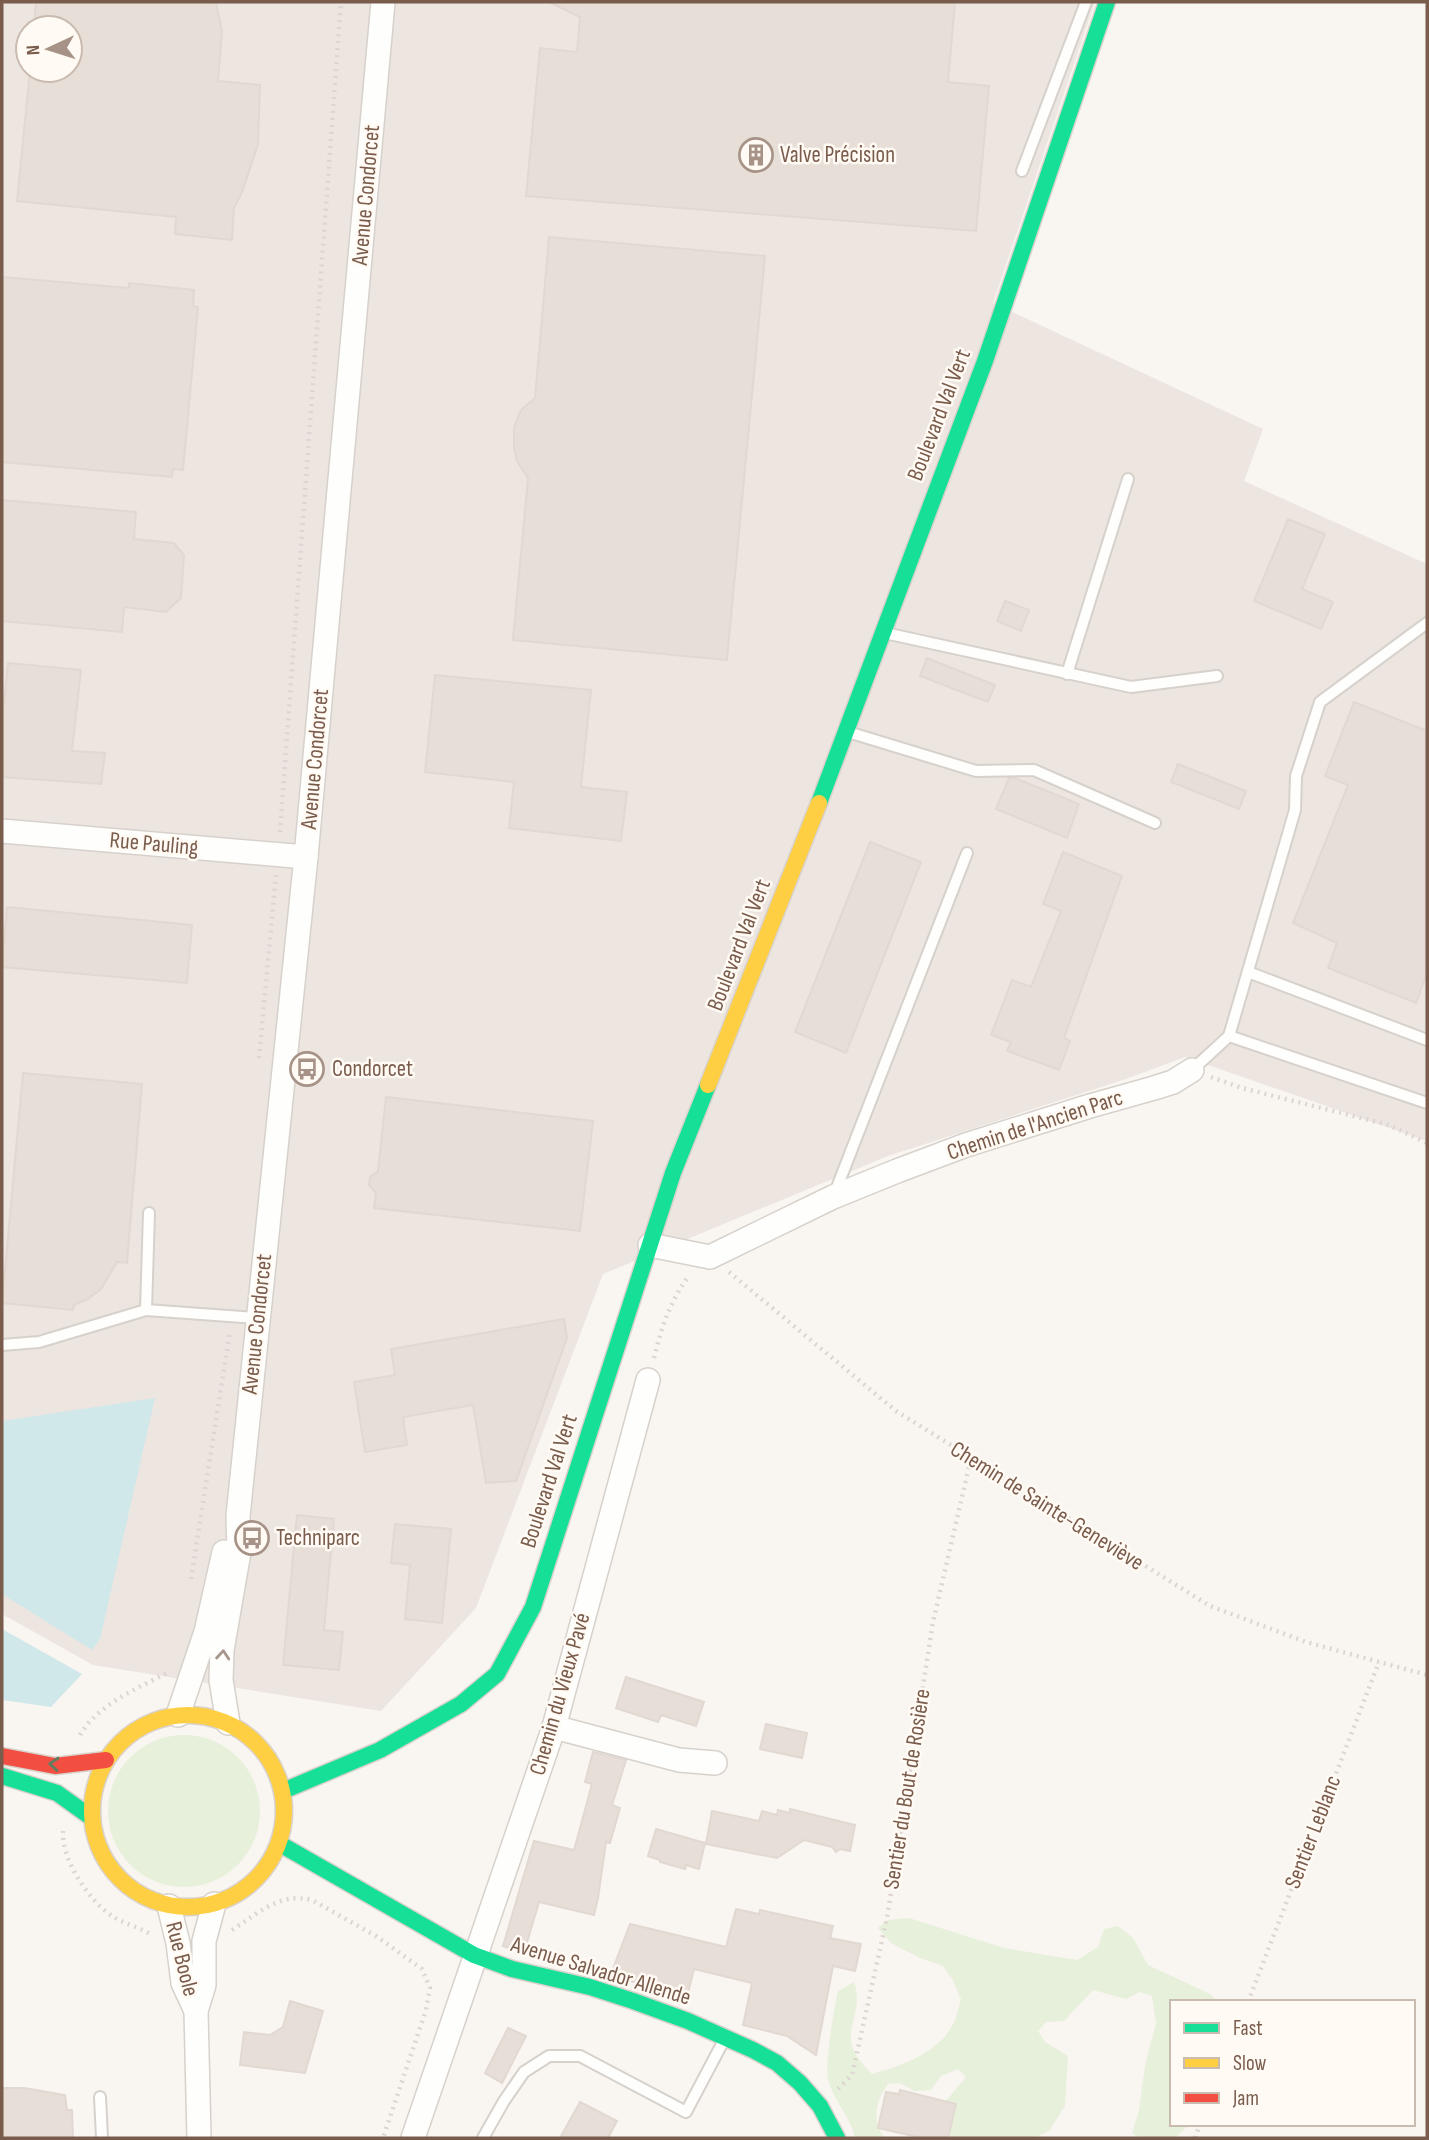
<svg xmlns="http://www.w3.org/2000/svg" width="1429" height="2140" font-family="'Sofia Sans Condensed',sans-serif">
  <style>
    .industrial { fill: #ede5e0; fill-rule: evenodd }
    .green { fill: #e7f0db }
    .water { fill: #d0e8ea }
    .building { fill: #e6ded7; stroke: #e2d8d2; stroke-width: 2 }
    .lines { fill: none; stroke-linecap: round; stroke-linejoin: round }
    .lane-casing { stroke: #d7d1cb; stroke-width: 14 }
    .street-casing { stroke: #d7d1cb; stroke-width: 26 }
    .fast-casing { stroke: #d9d2cb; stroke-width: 19 }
    .slow-casing { stroke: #d9d2cb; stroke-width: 19 }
    .jam-casing { stroke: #d9d2cb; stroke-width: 19 }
    .path { stroke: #dcd5d0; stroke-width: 4.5; stroke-dasharray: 2 5; stroke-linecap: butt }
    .lane { stroke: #fefefd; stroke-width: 10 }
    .street { stroke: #fefefd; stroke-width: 23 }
    .fast { stroke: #16e098; stroke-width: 16 }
    .slow { stroke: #ffcf43; stroke-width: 16 }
    .jam { stroke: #f24e42; stroke-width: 16 }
    .oneway { stroke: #a8958b }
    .oneway2 { stroke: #617d60 }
    .labels { text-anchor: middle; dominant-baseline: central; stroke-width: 5; stroke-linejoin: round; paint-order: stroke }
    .poi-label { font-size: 23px; fill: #7a5c4d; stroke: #fffaf3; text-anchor: start }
    .street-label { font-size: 23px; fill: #7a5c4d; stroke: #fffaf3 }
  </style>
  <rect width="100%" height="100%" fill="#f9f5f0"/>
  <path class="industrial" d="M2,2H1095L993,303L1263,429L1244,481L1427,564V1141L1185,1057L1126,1079L888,1156L603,1274L476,1608L381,1711L93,1665L2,1614ZM28,28H70V70H28Z"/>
  <g class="green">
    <circle cx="184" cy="1811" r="76"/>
    <path d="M909,1918L1004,1948L1077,1960L1098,1947L1104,1929L1118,1926L1133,1938L1148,1965L1210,1994L1218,2002H1172V2124H1190L1175,2138H1139L1132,2133L1139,2111L1145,2065L1156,2023L1152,1996L1140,1992L1126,1999L1093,1990L1064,2021L1046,2022L1038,2031L1045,2042L1068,2056L1065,2106L1049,2131L1034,2138H951L940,2108L966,2077L958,2069L941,2076L931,2090L915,2091L899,2083L888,2084C875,2103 872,2118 884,2138H855C851,2117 833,2100 828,2079C825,2063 834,2008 838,1991L854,1982C867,2022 829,2033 872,2074C900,2066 937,2054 952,2026C957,2018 958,2008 961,1999L953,1981L943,1966L920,1958L891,1943L878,1928L887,1920Z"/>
  </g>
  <g class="water">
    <path d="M155,1398L100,1639L92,1650L2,1594V1421Z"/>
    <path d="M2,1629L82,1674L51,1707L2,1700Z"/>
  </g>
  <g class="building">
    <path d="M36,2H216L222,32L218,81L260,85L258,144L242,192L234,208L232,240L175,234L176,217L17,201L30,70H70V28H34Z"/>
    <path d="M549,2H955L948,82L989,86L976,231L526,196L540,48L577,52L580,17Z"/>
    <path d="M549,237L765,256L727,660L513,640L528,478L517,461L514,448V427L521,410L535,398Z"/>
    <path d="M2,277L129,288V283L194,290L193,306L198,307L183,470L173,469L172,477L2,462Z"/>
    <path d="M2,500L136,512L134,539L174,543L184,555L181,598L166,612L124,607L122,632L2,621Z"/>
    <path d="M1288,519L1325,534L1302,589L1333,602L1321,629L1254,601Z"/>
    <path d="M1005,601L1029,610L1021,631L997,621Z"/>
    <path d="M927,658L995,685L988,702L920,676Z"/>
    <path d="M8,663L81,670L72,751L105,753L101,784L2,777V722Z"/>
    <path d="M435,675L591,690L581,787L627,792L621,841L509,828L514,782L425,772Z"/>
    <path d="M1354,702L1427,731V973L1416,1003L1328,968L1337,943L1293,923L1348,785L1325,776Z"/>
    <path d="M1178,764L1246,791L1239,809L1171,782Z"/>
    <path d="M1009,778H1015L1079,804L1067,838L996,809Z"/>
    <path d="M870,842L921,862L846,1053L795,1032Z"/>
    <path d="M1063,852L1122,876L1064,1038L1070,1041L1059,1070L1007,1051L1011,1042L991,1035L1012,980L1031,987L1061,911L1043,904Z"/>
    <path d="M7,907L192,925L187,983L2,967Z"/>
    <path d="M23,1073L142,1084L127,1263L117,1262L101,1289L88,1299L74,1305L73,1310L2,1303Z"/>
    <path d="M386,1097L593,1121L580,1231L374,1208L376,1193L369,1185L370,1177L378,1171Z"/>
    <path d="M564,1319L567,1338L516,1481L486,1483L473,1405L403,1417L407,1445L365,1452L354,1382L395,1375L391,1349Z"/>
    <path d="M297,1515L334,1519L324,1630L343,1632L339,1670L283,1665Z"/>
    <path d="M395,1524L451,1529L442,1623L405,1619L410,1565L391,1563Z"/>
    <path d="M626,1677L704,1702L696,1726L661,1715L658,1722L616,1708Z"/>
    <path d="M766,1724L807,1733L802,1758L760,1749Z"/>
    <path d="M593,1752L626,1760L612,1805L620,1808L610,1843L606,1842L598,1898L594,1915L539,1902L524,1953L503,1946L534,1841L574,1850L592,1784L585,1782Z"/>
    <path d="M790,1809L855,1825L850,1851L840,1849L836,1852L832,1847L804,1840L777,1858L706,1844L712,1811L759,1821L762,1811L777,1815L778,1810L790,1813Z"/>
    <path d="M656,1829L705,1843L699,1869L686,1865L685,1869L660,1862V1860L648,1856Z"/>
    <path d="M736,1909L759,1914L760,1910L833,1926L830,1938L861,1944L855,1971L833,1966L816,2055L787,2036L743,2025L752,1983L694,1969L686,2001L611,1974L630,1924L726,1947Z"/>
    <path d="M290,2001L323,2011L305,2073L240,2065L244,2032L270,2035L283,2027Z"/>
    <path d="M508,2028L526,2036L502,2083L485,2073Z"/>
    <path d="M2,2088H24L65,2095L67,2110H72L73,2138H2Z"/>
    <path d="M900,2090L956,2104L948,2138H922L878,2128L886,2092L899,2094Z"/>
    <path d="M580,2102L617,2121L608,2138H560Z"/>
  </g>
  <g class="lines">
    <g class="lane-casing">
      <g id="lane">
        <path d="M1022,171L1086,2"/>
        <path d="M885,633L1131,687L1217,676"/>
        <path d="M1067,674L1128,479"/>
        <path d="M848,732L976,771L1034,770L1155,823"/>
        <path d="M1248,972L1427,1040"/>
        <path d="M1229,1036L1295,810L1296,776L1320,702L1427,623"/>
        <path d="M1192,1070L1229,1036L1427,1103"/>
        <path d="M834,1195L967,853"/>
        <path d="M146,1310L149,1213"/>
        <path d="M2,1345L39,1342L146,1310L257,1318"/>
        <path d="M100,2097L102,2138"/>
        <path d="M483,2138L504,2101L524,2072L549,2056H580L686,2112L724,2040"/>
      </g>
    </g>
    <g class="street-casing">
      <g id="street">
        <path d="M2,831L306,857"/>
        <path d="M650,1245L710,1257L833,1197L897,1171L966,1145L1090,1106L1154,1088L1173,1082L1192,1070"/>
        <path d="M178,1715L206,1632L224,1552"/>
        <path d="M228,1723L221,1680L222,1650L239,1552L238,1516L306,857L383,2"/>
        <path d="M554,1727L679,1760L715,1763"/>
        <path d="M169,1906L178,1943L183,1983L196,2011L204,1985V1941L214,1904"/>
        <path d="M196,2011L199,2138"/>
        <path d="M413,2138L554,1727L648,1380"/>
      </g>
    </g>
    <g class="fast-casing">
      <g id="fast">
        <path d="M819,803L985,361L1107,2"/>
        <path d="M2,1776L57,1793L92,1818"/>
        <path d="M283,1791L380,1750L461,1704L497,1674L533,1607L673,1173L708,1085"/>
        <path d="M280,1844L474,1955L512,1969L590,1987L633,2001L688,2021L753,2050L777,2063L800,2083L820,2106L837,2138"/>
      </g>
    </g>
    <g class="slow-casing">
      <g id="slow">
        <path d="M708,1085L819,803"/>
        <circle cx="188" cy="1811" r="96"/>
      </g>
    </g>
    <g class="jam-casing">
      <path id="jam" d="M2,1756L55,1766L106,1760"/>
    </g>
    <g class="path">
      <path d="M280,832L341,2"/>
      <path d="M259,1058L276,875"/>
      <path d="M1211,1077L1242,1088L1389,1125L1427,1143"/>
      <path d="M729,1272L896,1411L1210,1606L1306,1642L1427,1675"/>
      <path d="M654,1358C662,1326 669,1304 688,1277"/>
      <path d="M191,1579L230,1331"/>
      <path d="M80,1735C98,1704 138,1688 169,1672"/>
      <path d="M63,1831C61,1859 89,1901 112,1916C124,1924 139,1927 152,1935"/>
      <path d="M232,1930C259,1913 279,1892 312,1900L376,1936L422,1969L430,1988L426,2010L383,2138"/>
      <path d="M1248,2002L1379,1662"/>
      <path d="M838,2089L852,2075L887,1918L933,1622L971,1458"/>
      <path d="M1195,2138L1200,2124"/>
    </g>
    <use href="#lane" class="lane"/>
    <use href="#street" class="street"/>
    <use href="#fast" class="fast"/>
    <use href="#slow" class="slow"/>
    <use href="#jam" class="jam"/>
  </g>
  <defs><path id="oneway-chevron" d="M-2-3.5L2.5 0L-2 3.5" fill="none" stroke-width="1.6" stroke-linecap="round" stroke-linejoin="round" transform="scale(1.75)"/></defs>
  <use class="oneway" href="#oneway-chevron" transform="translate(223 1655) rotate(-85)"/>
  <use class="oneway2" href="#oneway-chevron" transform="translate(54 1764) rotate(-175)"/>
  <defs>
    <g id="building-ring" transform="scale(1.75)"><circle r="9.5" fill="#fffaf3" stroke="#a69286" stroke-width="1.5"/><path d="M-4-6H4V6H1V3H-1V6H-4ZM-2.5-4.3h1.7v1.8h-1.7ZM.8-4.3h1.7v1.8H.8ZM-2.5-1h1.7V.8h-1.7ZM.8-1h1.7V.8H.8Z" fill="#a69286"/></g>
    <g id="bus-ring" transform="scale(1.75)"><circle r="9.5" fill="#fffaf3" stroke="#a69286" stroke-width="1.5"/><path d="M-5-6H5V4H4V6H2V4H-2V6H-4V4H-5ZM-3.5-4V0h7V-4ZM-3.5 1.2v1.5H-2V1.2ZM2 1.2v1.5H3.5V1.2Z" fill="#a69286"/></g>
  </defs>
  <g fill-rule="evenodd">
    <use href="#building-ring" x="756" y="155"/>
    <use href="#bus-ring" x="307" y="1069"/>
    <use href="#bus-ring" x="252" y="1538"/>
  </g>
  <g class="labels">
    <g class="poi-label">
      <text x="780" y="155">Valve Précision</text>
      <text x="332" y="1069">Condorcet</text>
      <text x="276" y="1538">Techniparc</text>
    </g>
    <g class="street-label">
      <text transform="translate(366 195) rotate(-85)">Avenue Condorcet</text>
      <text transform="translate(939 415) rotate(-69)">Boulevard Val Vert</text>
      <text transform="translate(315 759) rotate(-85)">Avenue Condorcet</text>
      <text transform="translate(154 844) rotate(5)">Rue Pauling</text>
      <text transform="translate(739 945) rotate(-69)">Boulevard Val Vert</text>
      <text transform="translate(1035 1125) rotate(-18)">Chemin de l'Ancien Parc</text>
      <text transform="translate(257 1324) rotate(-84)">Avenue Condorcet</text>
      <text transform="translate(549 1481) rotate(-72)">Boulevard Val Vert</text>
      <text transform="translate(1047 1506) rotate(32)">Chemin de Sainte-Geneviève</text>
      <text transform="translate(560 1694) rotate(-74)">Chemin du Vieux Pavé</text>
      <text transform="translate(907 1789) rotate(-81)">Sentier du Bout de Rosière</text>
      <text transform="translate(1313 1832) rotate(-69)">Sentier Leblanc</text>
      <text transform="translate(182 1959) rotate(76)">Rue Boole</text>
      <text transform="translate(601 1971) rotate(17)">Avenue Salvador Allende</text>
    </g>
  </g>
  <rect width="1429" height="2140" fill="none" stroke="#7a5c4d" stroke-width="7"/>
  <rect x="1170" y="2000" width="245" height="126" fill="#fffaf3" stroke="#cabbb1" stroke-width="2"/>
  <rect x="1184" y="2023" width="35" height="10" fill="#16e098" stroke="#cabbb1" stroke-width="2"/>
  <text x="1233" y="2035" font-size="21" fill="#7a5c4d">Fast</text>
  <rect x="1184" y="2058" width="35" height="10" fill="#ffcf43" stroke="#cabbb1" stroke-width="2"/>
  <text x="1233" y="2070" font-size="21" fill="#7a5c4d">Slow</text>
  <rect x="1184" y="2093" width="35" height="10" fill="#f24e42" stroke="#cabbb1" stroke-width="2"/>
  <text x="1233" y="2105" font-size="21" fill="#7a5c4d">Jam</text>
  <g transform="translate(49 49) rotate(266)"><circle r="33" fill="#fffaf3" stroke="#cabbb1" stroke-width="2"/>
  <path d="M0-5L12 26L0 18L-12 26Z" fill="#a69286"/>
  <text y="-10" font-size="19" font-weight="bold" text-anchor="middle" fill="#7a5c4d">N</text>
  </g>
</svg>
